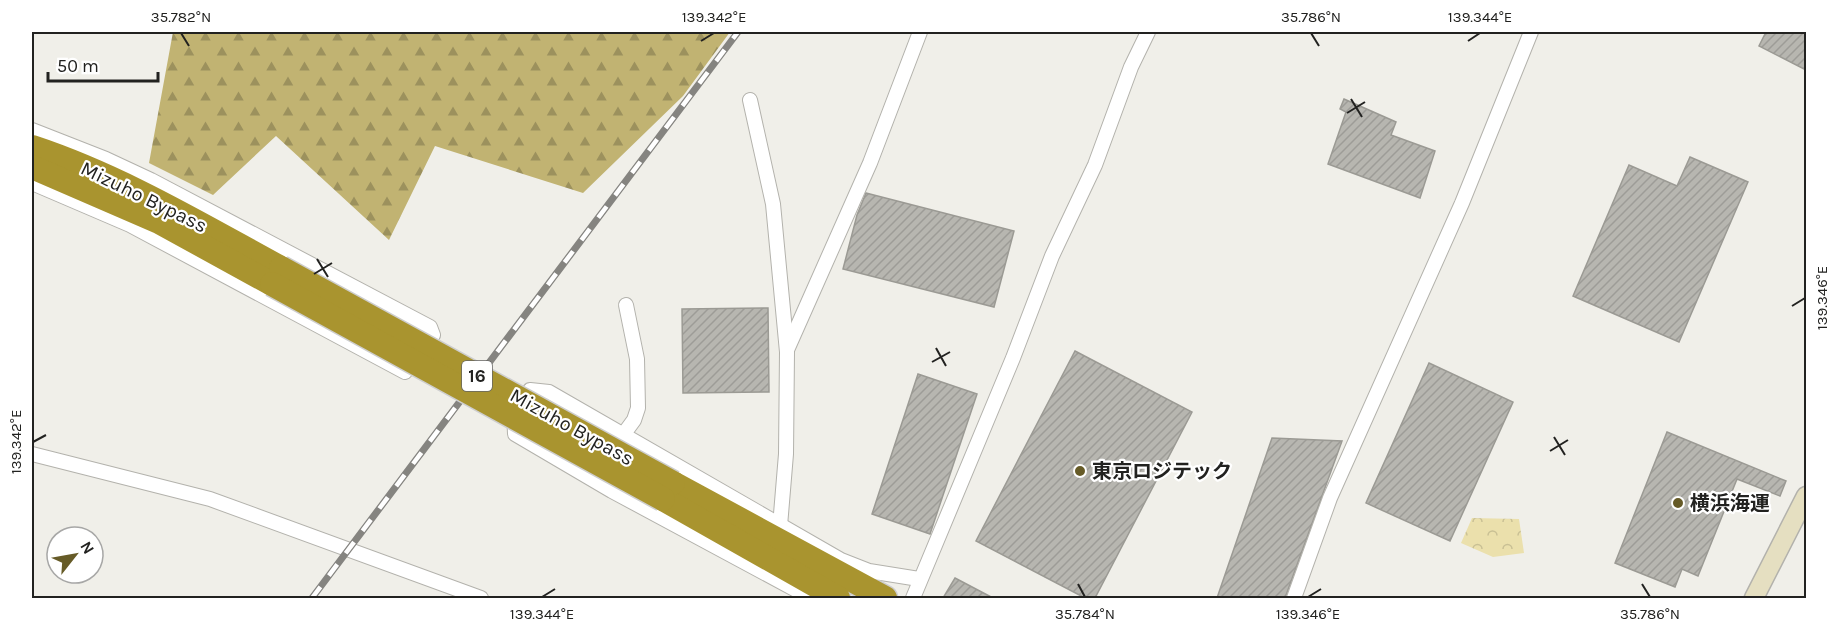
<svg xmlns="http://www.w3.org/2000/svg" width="1838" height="630" font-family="Karla,'Noto Sans JP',sans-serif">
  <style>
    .forest { fill: url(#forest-firs) }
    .park { fill: url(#park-crowns) }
    .building { fill: url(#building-hatch); stroke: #9b9a94; stroke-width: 1.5 }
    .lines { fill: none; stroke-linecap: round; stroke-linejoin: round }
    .street-casing { stroke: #b3b2ac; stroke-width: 16 }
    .secondary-casing { stroke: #b3b2ac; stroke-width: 21 }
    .highway-casing { stroke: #cecece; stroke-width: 27 }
    .street { stroke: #fff; stroke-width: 14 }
    .secondary { stroke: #e5dfc1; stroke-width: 18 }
    .highway { stroke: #a9942f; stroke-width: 24 }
    .rail-casing { stroke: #858480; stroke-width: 7 }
    .rail { stroke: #fff; stroke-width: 4.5; stroke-dasharray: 14; stroke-linecap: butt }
    .highway-bridge-casing { stroke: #cecece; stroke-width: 27; stroke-linecap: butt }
    .highway-bridge { stroke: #a9942f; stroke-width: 24 }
    .ticks { fill: none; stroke: #222220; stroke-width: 2 }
    .poi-dot { fill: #665b27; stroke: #fff; stroke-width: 2 }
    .labels { text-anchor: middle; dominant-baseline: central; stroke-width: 4.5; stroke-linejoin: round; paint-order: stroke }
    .shield { fill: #fff; stroke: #646463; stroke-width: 1.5 }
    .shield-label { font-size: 18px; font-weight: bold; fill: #222220 }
    .street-label { font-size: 20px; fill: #222220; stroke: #fff }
    .poi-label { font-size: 20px; font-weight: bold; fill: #222220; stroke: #fff; text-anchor: start }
    .neatline { fill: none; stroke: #222220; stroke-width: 2 }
    .ticks-label { font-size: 15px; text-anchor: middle; fill: #222220 }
  </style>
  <defs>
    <pattern id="forest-firs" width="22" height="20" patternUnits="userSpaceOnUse" patternTransform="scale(1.5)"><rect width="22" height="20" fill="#c1b372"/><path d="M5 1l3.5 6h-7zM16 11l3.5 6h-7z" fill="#9c915d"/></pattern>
    <pattern id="park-crowns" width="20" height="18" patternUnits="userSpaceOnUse" patternTransform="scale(1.5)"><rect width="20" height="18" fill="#ebe0ac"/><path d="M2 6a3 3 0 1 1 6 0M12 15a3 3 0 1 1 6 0" fill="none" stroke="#c9c094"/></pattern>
    <pattern id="building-hatch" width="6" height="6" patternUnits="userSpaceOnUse" patternTransform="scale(1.5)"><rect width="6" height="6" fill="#b7b6b0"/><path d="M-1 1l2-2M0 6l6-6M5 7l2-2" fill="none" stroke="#9d9c97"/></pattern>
  </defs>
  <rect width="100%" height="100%" fill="#f0efe9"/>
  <path class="forest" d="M173,32H730L683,96L583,193L435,146L389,240L276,136L213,195L149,163Z"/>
  <path class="park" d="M1472,518L1519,519L1524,553L1493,557L1461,543Z"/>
  <g class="building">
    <path d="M1766,32H1806V70L1759,46Z"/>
    <path d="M1344,99L1396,122L1391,135L1435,151L1420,198L1328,164L1346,112L1340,109Z"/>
    <path d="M1690,157L1748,182L1679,342L1573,296L1629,165L1677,186Z"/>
    <path d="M866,193L1014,231L994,307L843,269L857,215Z"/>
    <path d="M768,308L769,392L683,393L682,309Z"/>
    <path d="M1075,351L1192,412L1095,598H1085L976,541Z"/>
    <path d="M1429,363L1513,402L1450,541L1366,503Z"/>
    <path d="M918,374L977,394L930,534L872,514Z"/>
    <path d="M1667,432L1786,481L1780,496L1737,479L1698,576L1682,569L1675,587L1615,563Z"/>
    <path d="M1272,438L1342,441L1285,598H1217Z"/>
    <path d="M955,578L993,598H943Z"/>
  </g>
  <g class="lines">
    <g class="street-casing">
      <g id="street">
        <path d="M750,100L773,204L787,352L786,454L780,526"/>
        <path d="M32,130L106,159L151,180L430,327L433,335L405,372L130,225L32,183"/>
        <path d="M787,350L870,163L920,32"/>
        <path d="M623,435L634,420L638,408L637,359L626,305"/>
        <path d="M32,454L210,499L481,598"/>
        <path d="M811,598L612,491L515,434L514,412L530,390L549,392L841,560L869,571L919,579"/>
        <path d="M913,598L1013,358L1052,256L1095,165L1131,67L1148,32"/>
        <path d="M1294,598L1330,498L1462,203L1531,32"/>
      </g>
    </g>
    <g class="secondary-casing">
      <path id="secondary" d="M1754,598L1806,496"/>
    </g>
    <g class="highway-casing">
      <g id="highway">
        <path d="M32,147C120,176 200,224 281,268"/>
        <path d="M32,167L159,222L272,284"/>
        <path d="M673,483L885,598"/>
        <path d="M663,499L838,598"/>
      </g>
    </g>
    <use href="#street" class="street"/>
    <use href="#secondary" class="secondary"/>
    <use href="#highway" class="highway"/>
    <g class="rail-casing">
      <path id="rail" d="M312,598L738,32"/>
    </g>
    <use href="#rail" class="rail"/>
    <g class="highway-bridge-casing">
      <g id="highway-bridge">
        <path d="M281,268L673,483"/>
        <path d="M272,284L663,499"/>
      </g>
    </g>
    <use href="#highway-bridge" class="highway-bridge"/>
  </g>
  <path class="ticks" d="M181,33L189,46M1311,33L1319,46M701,41L714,33M1468,41L1480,33M1351,99L1362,117M1347,113L1365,102M317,259L328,277M314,274L332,263M1792,306L1805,298M936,348L946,366M932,362L950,352M1554,437L1565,455M33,442L46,435M1550,451L1568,440M1078,584L1085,597M1642,584L1650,597M542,597L555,589M1308,597L1321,589"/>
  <g class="poi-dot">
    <circle cx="1080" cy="471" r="6"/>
    <circle cx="1678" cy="503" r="6"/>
  </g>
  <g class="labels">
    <rect class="shield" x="462" y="361" width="30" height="30" rx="4.5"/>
    <g class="shield-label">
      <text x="477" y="376">16</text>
    </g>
    <g class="street-label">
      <text transform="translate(144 197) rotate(26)">Mizuho Bypass</text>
      <text transform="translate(572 427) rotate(29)">Mizuho Bypass</text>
    </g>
    <g class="poi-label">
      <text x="1092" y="471">東京ロジテック</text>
      <text x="1690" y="503">横浜海運</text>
    </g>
  </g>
  <rect width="1838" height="630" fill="none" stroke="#ffffff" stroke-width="66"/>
  <g transform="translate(75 555) rotate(59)"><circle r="28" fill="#ffffff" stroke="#a7a7a6" stroke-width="1.5"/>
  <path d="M0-4.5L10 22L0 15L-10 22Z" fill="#665b27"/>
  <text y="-9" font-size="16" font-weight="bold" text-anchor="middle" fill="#222220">N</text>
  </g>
  <path d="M48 72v9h110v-9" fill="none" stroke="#222220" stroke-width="3"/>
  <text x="57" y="72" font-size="18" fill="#222220" stroke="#ffffff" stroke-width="4.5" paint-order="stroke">50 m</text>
  <rect x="33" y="33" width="1772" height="564" class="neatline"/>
  <g class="ticks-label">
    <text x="181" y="22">35.782°N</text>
    <text x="714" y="22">139.342°E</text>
    <text x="1311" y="22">35.786°N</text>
    <text x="1480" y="22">139.344°E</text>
    <text transform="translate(1822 298) rotate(-90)" y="5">139.346°E</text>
    <text transform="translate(16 442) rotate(-90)" y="5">139.342°E</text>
    <text x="542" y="619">139.344°E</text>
    <text x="1085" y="619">35.784°N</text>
    <text x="1308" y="619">139.346°E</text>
    <text x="1650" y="619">35.786°N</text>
  </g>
</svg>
